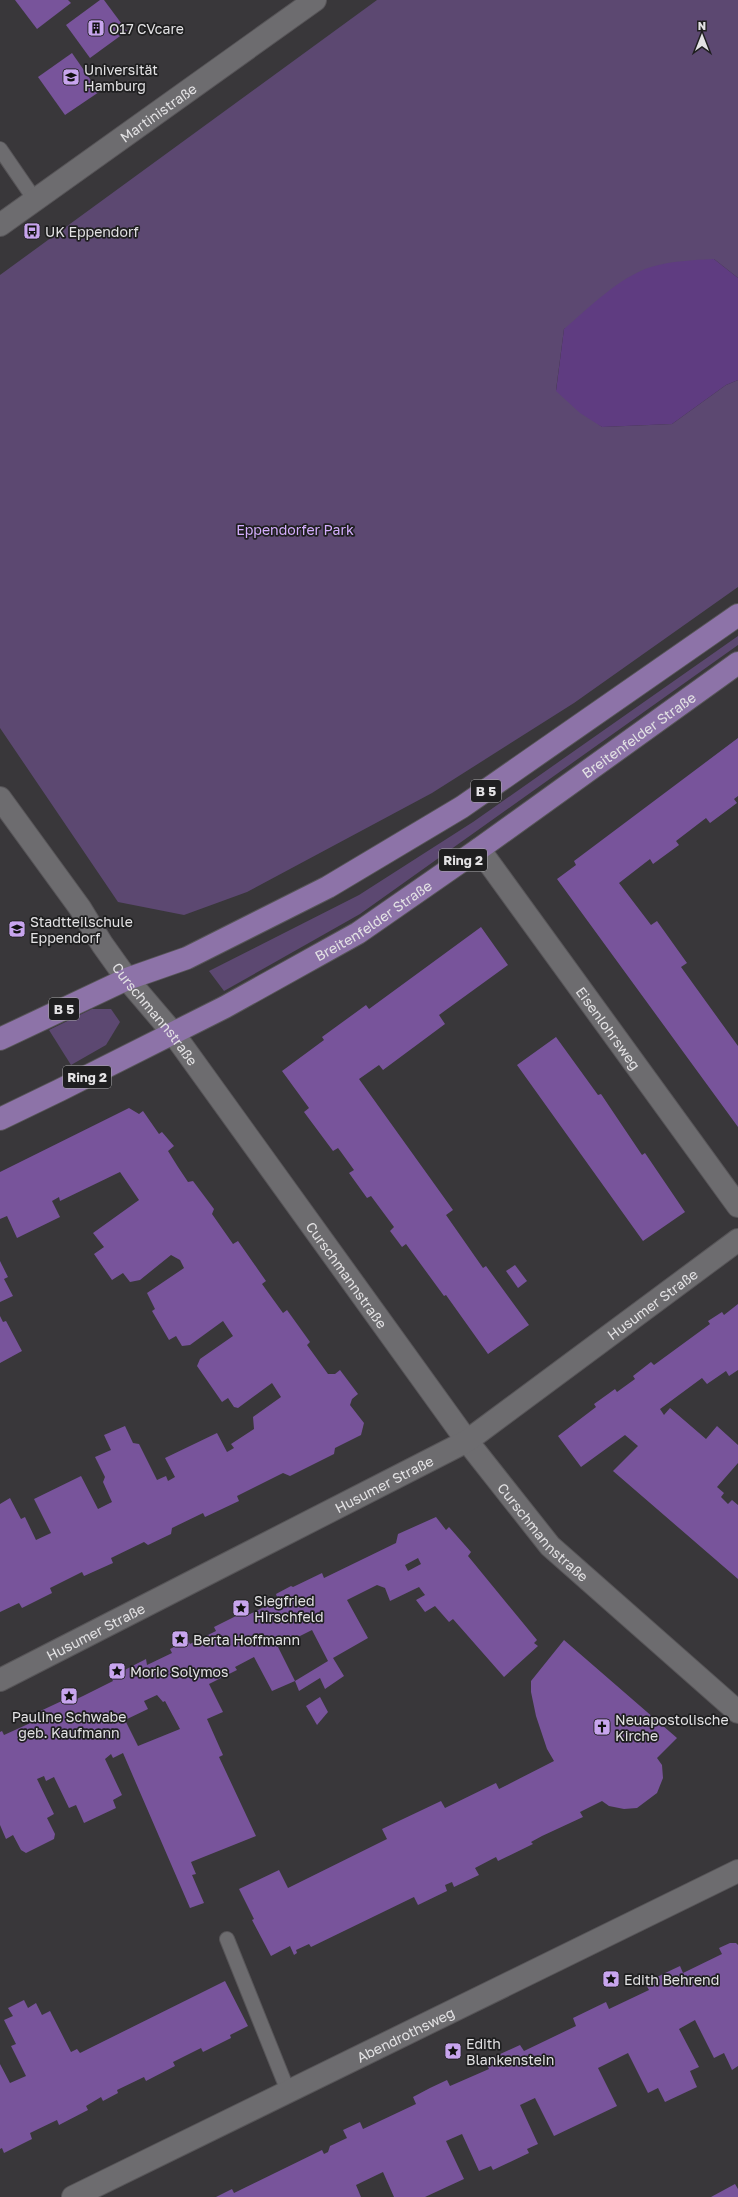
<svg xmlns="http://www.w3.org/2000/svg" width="738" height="2197" font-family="'Golos Text',sans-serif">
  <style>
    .green { fill: #5c4871 }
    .water { fill: #5f3c81 }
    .building { fill: #78549b; fill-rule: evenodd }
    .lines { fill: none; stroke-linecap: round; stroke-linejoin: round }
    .service-casing { stroke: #575558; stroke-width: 16 }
    .minor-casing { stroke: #575558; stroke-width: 24 }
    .tertiary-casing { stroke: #575558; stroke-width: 24 }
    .primary-casing { stroke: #575558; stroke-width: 24 }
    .service { stroke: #6d6c6f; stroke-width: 14 }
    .minor { stroke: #6d6c6f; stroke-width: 22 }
    .tertiary { stroke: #6d6c6f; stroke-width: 22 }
    .primary { stroke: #8d73a8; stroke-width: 22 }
    .labels { text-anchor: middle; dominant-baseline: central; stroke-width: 3.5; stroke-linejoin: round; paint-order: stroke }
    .shield { fill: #1f1f20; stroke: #a8a8a9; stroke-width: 1 }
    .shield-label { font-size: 13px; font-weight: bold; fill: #e3e2e4 }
    .poi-label { font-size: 14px; fill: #e3e2e4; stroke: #1f1f20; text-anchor: start }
    .street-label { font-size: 14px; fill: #e3e2e4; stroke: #1f1f20 }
    .park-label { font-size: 14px; fill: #d5affe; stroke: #1f1f20 }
  </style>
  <rect width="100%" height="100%" fill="#39373a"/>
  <g class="green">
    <path d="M377,0H738V278L714,259L564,329L556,390L602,427L672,424L726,385L738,380V587L574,703L432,793L247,892L184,915L118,902L0,728V275Z"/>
    <path d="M738,636V645L360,914L224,991L209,971L359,895L473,822Z"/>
    <path d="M92,1009H111L120,1022L106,1045L71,1065L49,1030Z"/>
  </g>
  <path class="water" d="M714,259L738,278V380L726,385L672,424L602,427L580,413L556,391L564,329C589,308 619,277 651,267C672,261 692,260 714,259Z"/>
  <g class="building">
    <path d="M15,0H68L71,3L37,29Z"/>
    <path d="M100,0H104L127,31L90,58L66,25Z"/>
    <path d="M72,53L99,92L65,115L38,77Z"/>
    <path d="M738,738V796L734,799L737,803L710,823L706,818L676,841L679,845L653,864L650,859L619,883L651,925L657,921L687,963L681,967L738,1046V1127L557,879L576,865L574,861Z"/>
    <path d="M481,927L508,965L439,1015L445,1024L383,1070L379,1065L359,1079L453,1210L446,1215L483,1268L486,1266L529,1325L488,1354L446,1295L444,1296L406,1244L402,1247L390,1231L394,1227L371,1196L367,1198L349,1173L354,1170L341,1152L338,1148L333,1151L304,1112L309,1108L282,1071L324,1040L322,1037L366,1005L369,1009Z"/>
    <path d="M556,1037L598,1095L601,1094L642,1155L645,1153L685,1212L643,1241L517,1065Z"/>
    <path d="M129,1108L139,1114L143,1111L159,1134L162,1132L174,1146L168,1151L178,1167L188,1182L193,1181L214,1209L212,1214L233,1244L238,1241L266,1281L262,1284L283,1313L287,1310L310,1342L307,1345L328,1374H335L340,1370L358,1394L352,1399L350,1405L364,1423L361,1435L335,1448L334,1454L290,1476L283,1473L237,1496L239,1501L205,1517L203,1513L172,1528L171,1534L148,1545L144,1542L111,1558L113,1563L84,1576L82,1572L50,1588L52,1593L22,1608L19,1603L0,1612V1504L10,1498L21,1519L25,1517L36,1540L51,1533L34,1499L81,1476L98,1509L112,1502L103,1482L105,1477L95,1457L111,1450L104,1435L125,1426L133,1443L139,1444L157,1480L166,1476L168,1481L175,1477L165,1458L217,1433L227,1452L234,1448L231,1444L254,1429L253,1417L281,1397L272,1383L238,1408L234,1407L228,1398L222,1402L197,1366L200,1359L233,1336L223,1321L190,1345L182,1346L176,1336L169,1340L152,1311L155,1309L147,1293L184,1268L180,1260L171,1255L140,1280L130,1282L123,1273L112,1280L94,1254L104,1247L93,1233L139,1200L120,1172L60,1201L59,1197L52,1201L60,1217L17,1238L7,1216L0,1219V1172Z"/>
    <path d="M0,1261L8,1277L4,1279L13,1296L0,1302Z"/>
    <path d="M515,1265L527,1281L518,1288L506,1271Z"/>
    <path d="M738,1304V1370L729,1376L726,1371L707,1384L702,1378L660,1409L664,1415L670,1408L706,1439L717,1426L738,1445V1463L717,1487L724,1493L721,1497L728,1504L732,1500L738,1505V1579L613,1471L638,1446L625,1435L581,1467L558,1436L596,1407L594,1404L615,1389L617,1392L635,1379L633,1376L651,1362L654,1365L710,1324L708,1321L722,1312L724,1315Z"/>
    <path d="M0,1316L3,1322L6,1321L22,1351L0,1363Z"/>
    <path d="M436,1517L446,1530L449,1527L471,1552L468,1556L537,1640L534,1643L538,1646L504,1677L453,1619L449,1622L435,1606L425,1612L416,1600L425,1595L419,1587L390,1601L385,1588L377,1585L347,1600L368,1638L333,1658L344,1676L325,1689L320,1678L299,1691L295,1681L272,1691L254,1657L235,1667L237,1670L209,1684L223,1712L207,1719L223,1755L219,1757L256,1836L191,1862L196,1874L192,1875L204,1903L190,1908L123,1753L113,1758L111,1754L105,1759L122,1795L113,1800L116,1808L84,1823L76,1805L69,1808L54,1777L46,1781L44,1776L37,1779L54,1814L47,1818L55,1834L54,1839L26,1853L21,1850L13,1835L6,1839L0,1825V1732L2,1731L4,1735L37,1720L34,1714L66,1699L68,1703L83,1696L113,1681L111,1677L146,1659L147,1665L172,1653L170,1649L188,1640L190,1644L216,1631L214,1627L244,1612L246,1616L278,1600L276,1594L291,1586L293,1587L322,1573L324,1578L396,1543L398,1534ZM418,1558L421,1564L408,1571L405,1565ZM312,1630L328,1661L295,1681L278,1647ZM157,1695L163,1702L165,1701L180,1729L138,1746L125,1720L148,1709L144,1701Z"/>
    <path d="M564,1640L677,1738L657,1758L662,1765L663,1778L657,1793L637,1808L624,1809L609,1806L602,1801L580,1812L583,1817L542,1836L531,1842L533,1844L498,1861L496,1857L475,1868L479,1875L454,1887L452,1882L445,1885L447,1891L418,1905L414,1897L311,1947L309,1944L296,1950L297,1953L294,1955L290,1946L271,1956L252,1920L254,1919L239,1889L279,1870L288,1888L387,1839L382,1829L441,1801L445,1808L496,1783L499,1789L554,1761L547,1749L536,1716L531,1692V1681Z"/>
    <path d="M320,1697L328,1712L317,1725L306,1706Z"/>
    <path d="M730,1943H736L738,1945V2066L732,2070L724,2053L714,2058L695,2020L679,2029L699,2067L690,2071L697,2087L665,2102L658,2088L648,2093L628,2053L598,2068L617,2106L554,2136L535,2098L520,2105L538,2144L527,2149L529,2153L493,2170L491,2166L479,2171L462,2134L446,2141L464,2179L425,2197H394L383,2172L356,2185L361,2197H216L232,2189L234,2193L322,2150L324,2154L328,2152L330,2146L347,2138L343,2130L360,2122L363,2129L416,2104L413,2097L430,2088L447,2080L450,2086L489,2069L485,2061L520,2045L524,2051L576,2026L573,2018L606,2002L609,2009L649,1990L645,1983L663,1974L680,1966L683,1973L722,1954L719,1948Z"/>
    <path d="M225,1981L248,2026L230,2035L231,2038L203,2052L201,2048L173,2062L175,2066L146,2081L144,2077L117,2090L118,2093L103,2101L101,2097L86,2106L88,2110L59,2125L57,2120L30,2133L32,2139L4,2153L2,2148L0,2149V2064L10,2083L26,2076L11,2046L16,2044L4,2020L13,2016L8,2008L24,2000L28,2008L36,2003L42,2015L50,2011L71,2052L77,2049L80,2053Z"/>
    <path d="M735,2184L738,2189V2197H711Z"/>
  </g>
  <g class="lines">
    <g class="service-casing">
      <g id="service">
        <path d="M0,149L35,200"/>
        <path d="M227,1939L288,2091"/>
      </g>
    </g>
    <g class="minor-casing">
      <g id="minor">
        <path id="s1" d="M0,798L80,908L102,944L127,979L173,1033L467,1441L550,1546L738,1712"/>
        <path id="s2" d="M479,849L738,1206"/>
        <path id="s3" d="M0,1680L467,1441L738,1240"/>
        <path id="s4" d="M73,2197L738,1871"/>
      </g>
    </g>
    <g class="tertiary-casing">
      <g id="tertiary">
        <path id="s5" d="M0,225L315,0"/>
      </g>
    </g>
    <g class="primary-casing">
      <g id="primary">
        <path d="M0,1039L127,979L187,958L328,887L462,807L738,615"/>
        <path id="s6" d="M0,1119L60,1090L225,1007L358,933L479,849L738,663"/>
      </g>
    </g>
    <use href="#service" class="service"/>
    <use href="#minor" class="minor"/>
    <use href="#tertiary" class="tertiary"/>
    <use href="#primary" class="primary"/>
  </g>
  <defs>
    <g id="building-square" transform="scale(0.9)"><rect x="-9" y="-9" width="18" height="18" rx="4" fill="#c8a5ee" stroke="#1f1f20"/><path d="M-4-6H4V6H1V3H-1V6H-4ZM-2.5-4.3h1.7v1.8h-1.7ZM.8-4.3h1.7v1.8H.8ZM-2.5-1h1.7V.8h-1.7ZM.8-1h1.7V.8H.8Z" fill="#111"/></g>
    <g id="university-square" transform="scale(0.9)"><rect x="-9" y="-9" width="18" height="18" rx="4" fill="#c8a5ee" stroke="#1f1f20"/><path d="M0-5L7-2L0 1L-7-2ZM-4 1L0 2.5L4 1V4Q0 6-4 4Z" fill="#111"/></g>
    <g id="bus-square" transform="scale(0.9)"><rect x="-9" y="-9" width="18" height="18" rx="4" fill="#c8a5ee" stroke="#1f1f20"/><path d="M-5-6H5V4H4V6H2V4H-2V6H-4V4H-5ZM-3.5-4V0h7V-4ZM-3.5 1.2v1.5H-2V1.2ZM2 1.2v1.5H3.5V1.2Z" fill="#111"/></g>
    <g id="school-square" transform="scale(0.9)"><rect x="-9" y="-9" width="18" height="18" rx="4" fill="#c8a5ee" stroke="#1f1f20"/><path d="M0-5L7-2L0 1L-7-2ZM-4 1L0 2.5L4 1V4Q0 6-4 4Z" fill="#111"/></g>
    <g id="sight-square" transform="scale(0.9)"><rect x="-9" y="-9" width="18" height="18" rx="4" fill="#c8a5ee" stroke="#1f1f20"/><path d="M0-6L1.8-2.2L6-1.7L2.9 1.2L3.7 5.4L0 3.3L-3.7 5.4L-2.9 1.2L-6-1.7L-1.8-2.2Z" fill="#111"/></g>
    <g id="church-square" transform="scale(0.9)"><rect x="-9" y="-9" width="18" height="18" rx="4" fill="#c8a5ee" stroke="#1f1f20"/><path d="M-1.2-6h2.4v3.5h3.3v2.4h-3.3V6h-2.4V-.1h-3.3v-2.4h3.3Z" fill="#111"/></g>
  </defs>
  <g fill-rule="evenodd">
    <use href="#building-square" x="96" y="28"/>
    <use href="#university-square" x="71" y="77"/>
    <use href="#bus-square" x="32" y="231"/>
    <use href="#school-square" x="17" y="929"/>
    <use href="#sight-square" x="241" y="1608"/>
    <use href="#sight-square" x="180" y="1639"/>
    <use href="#sight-square" x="117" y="1671"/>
    <use href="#sight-square" x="69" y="1696"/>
    <use href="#church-square" x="602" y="1727"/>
    <use href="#sight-square" x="611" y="1979"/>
    <use href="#sight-square" x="453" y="2051"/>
  </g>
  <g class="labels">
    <g class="shield">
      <rect x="471" y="780" width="30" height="22" rx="3"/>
      <rect x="439" y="849" width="48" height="22" rx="3"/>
      <rect x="49" y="998" width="30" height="22" rx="3"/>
      <rect x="63" y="1066" width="48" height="22" rx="3"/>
    </g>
    <g class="shield-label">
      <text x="486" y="791">B 5</text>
      <text x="463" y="860">Ring 2</text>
      <text x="64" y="1009">B 5</text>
      <text x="87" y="1077">Ring 2</text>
    </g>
    <g class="poi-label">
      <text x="109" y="28">O17 CVcare</text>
      <text x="84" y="69">Universität<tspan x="84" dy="16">Hamburg</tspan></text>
      <text x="45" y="231">UK Eppendorf</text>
      <text x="30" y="921">Stadtteilschule<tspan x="30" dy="16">Eppendorf</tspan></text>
      <text x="254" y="1600">Siegfried<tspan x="254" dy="16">Hirschfeld</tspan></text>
      <text x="193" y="1639">Berta Hoffmann</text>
      <text x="130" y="1671">Moric Solymos</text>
      <text x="69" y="1716" text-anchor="middle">Pauline Schwabe<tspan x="69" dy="16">geb. Kaufmann</tspan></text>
      <text x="615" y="1719">Neuapostolische<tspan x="615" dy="16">Kirche</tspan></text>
      <text x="624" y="1979">Edith Behrend</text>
      <text x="466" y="2043">Edith<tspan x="466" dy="16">Blankenstein</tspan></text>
    </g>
    <g class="street-label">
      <text stroke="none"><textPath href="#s5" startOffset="194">Martinistraße</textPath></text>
      <text stroke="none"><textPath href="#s6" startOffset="747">Breitenfelder Straße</textPath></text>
      <text stroke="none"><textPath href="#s6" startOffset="423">Breitenfelder Straße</textPath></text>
      <text stroke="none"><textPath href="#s1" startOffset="266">Curschmannstraße</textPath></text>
      <text stroke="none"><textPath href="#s2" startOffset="221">Eisenlohrsweg</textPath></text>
      <text stroke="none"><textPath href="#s1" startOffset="590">Curschmannstraße</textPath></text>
      <text stroke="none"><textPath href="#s3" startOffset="755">Husumer Straße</textPath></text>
      <text stroke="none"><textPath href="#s3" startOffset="431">Husumer Straße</textPath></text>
      <text stroke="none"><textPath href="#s1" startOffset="914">Curschmannstraße</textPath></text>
      <text stroke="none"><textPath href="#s3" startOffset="107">Husumer Straße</textPath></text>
      <text stroke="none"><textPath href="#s4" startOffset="370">Abendrothsweg</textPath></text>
    </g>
    <g class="park-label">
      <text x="295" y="529">Eppendorfer Park</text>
    </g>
  </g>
  <g transform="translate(702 36)" stroke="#1f1f20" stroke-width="3" paint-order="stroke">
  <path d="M0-3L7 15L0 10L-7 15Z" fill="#e3e2e4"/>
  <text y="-6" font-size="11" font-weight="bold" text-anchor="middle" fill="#e3e2e4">N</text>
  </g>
</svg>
